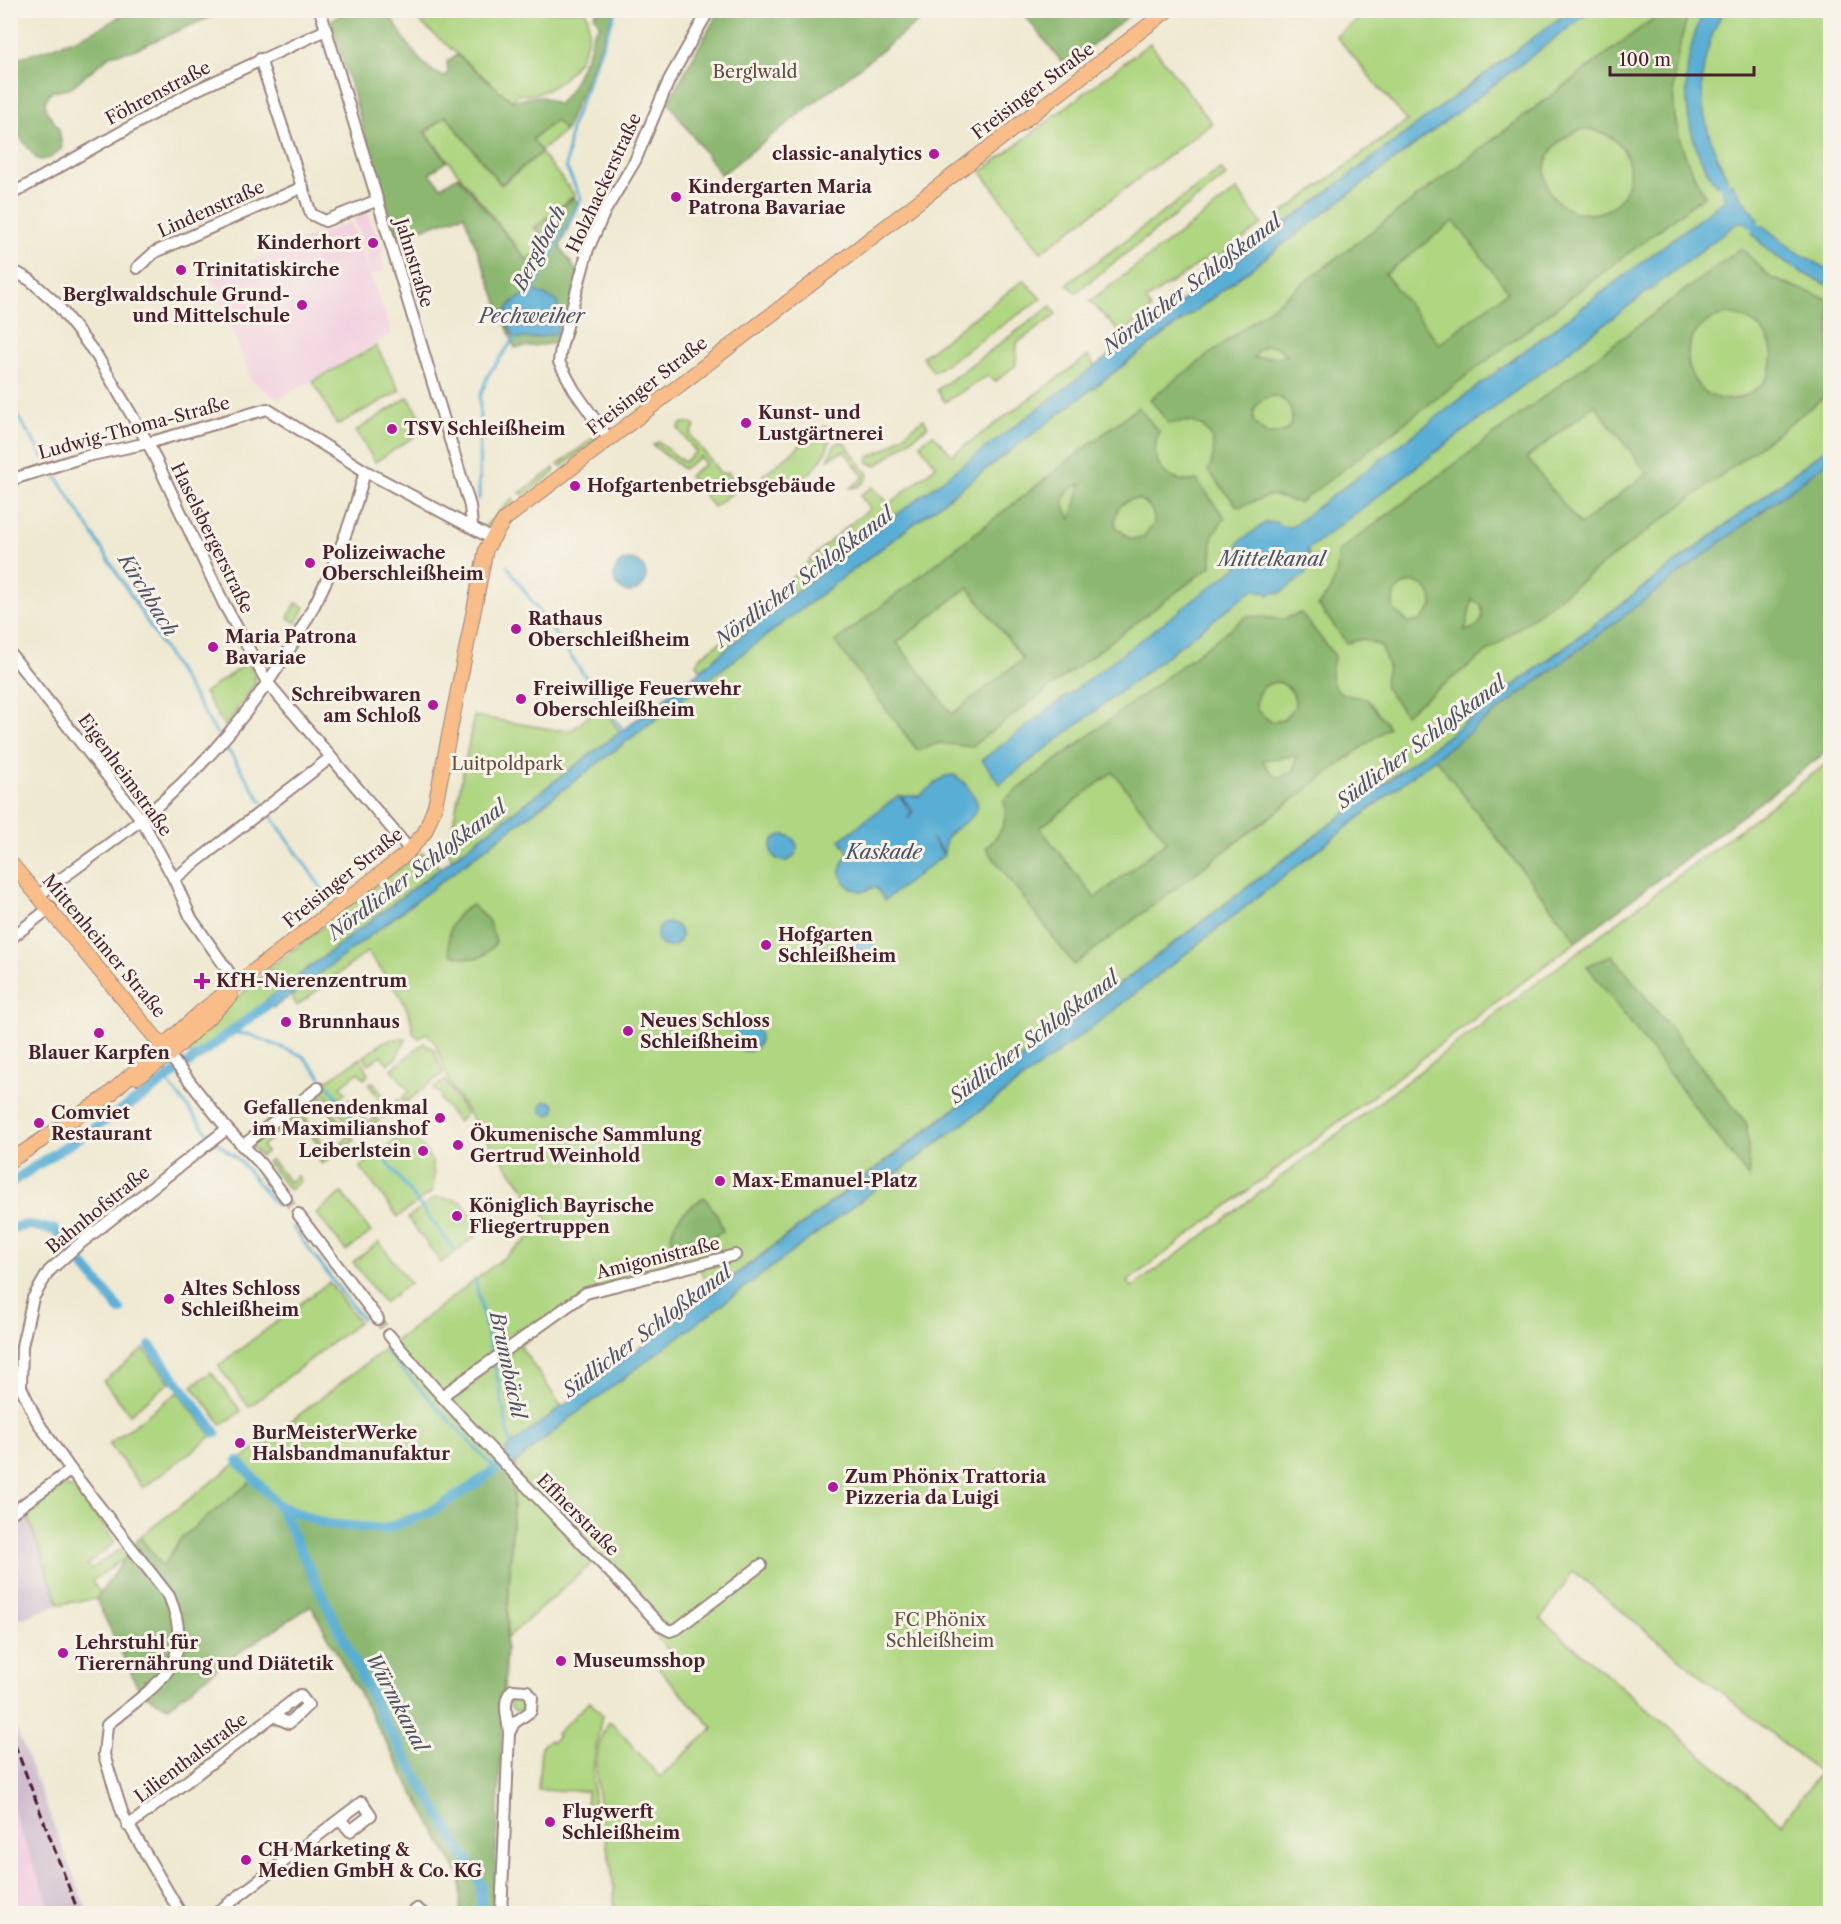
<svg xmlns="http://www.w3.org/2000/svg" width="1841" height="1924" font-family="'Libre Caslon Text',serif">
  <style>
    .built { fill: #f2cfe0 }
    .industrial { fill: #cfbdcf }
    .green { fill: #afd681; stroke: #7c7a56; stroke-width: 1.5; fill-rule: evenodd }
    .forest { fill: #8bb76f; stroke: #6a6b4d; stroke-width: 1.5; fill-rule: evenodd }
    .water { fill: #58aed5; stroke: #516680; stroke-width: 1.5 }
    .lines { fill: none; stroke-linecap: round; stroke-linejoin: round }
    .stream { stroke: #58aed5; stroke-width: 3 }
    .canal { stroke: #58aed5; stroke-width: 10 }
    .minor-tunnel { stroke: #cec1b1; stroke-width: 10; stroke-dasharray: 10 5; stroke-linecap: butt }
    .minor-casing { stroke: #9c847e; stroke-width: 14 }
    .major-casing { stroke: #9c847e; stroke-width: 16 }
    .minor { stroke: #fff; stroke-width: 10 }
    .major { stroke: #f8bd89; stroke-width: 14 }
    .rail { stroke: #4a1f2b; stroke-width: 3; stroke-dasharray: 9 4.5; stroke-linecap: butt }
    .poi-dot { fill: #b5179e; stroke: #f7f3e8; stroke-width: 2 }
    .labels { text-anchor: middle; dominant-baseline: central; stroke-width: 6; stroke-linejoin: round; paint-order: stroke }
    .park-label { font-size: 18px; fill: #634d40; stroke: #f7f3e8 }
    .street-label { font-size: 18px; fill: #4a1f2b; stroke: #f7f3e8 }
    .poi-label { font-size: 18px; font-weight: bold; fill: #4a1f2b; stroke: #f7f3e8; text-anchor: start }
    .water-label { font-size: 20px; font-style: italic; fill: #4f5166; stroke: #f7f3e8 }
  </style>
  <rect width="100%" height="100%" fill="#f7f3e8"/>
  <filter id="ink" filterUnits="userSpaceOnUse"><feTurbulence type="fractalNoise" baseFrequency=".0167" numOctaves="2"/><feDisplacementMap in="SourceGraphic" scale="12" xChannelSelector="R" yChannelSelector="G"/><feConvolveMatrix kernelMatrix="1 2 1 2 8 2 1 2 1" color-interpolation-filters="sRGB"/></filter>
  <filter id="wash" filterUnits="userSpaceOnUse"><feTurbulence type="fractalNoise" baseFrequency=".008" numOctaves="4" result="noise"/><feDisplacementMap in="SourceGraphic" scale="24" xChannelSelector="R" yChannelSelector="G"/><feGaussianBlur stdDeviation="1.35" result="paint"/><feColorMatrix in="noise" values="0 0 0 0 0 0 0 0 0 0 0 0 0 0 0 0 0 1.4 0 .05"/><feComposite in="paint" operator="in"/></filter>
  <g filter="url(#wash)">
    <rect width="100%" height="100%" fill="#efe9d2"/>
    <g class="built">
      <path d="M368,214L373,230L376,229L383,252L380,253L385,271L371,275L366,257L368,256L354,218Z"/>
      <path d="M350,222L392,333L279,400L252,381L211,277Z"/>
      <path d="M11,1806L52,1913H11Z"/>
    </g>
    <g class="industrial">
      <path d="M25,1510L59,1604L11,1623V1522Z"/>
      <path d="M10,1714L19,1736L88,1913H52L11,1806Z"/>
    </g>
    <g class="green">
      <path d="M407,11H586C600,48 558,102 518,94L512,101Z"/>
      <path d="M1370,11H1569L1283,225L1277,217L1407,121L1336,36Z"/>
      <path d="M1591,11H1830V446L711,1293L699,1267L585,1296L520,1346L562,1407L506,1449L508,1459L474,1485L430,1512L385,1529L326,1524L279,1506L181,1538L163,1567L140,1537L545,1226V1216C514,1174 478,1132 452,1087C443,1072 441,1043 426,1033L419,1038L413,1033C411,1001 386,977 367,952L297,1006L293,999V994Z"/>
      <path d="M1150,43L1212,123L1041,252L981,172Z"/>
      <path d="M446,116L501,185L541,153L575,195L534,227L548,244L527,260L426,133Z"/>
      <path d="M556,120L565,131L541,151L532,140Z"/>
      <path d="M1221,169L1226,176L1076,292L1067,284Z"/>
      <path d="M1237,190L1262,224L1219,258L1212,255L1146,300L1151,309L1130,328L1120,333L1090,301Z"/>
      <path d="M1024,280L1041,299L934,372L922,357Z"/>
      <path d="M1051,306L1056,315L1017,343L1016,365L996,381L987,376L945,402L937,390Z"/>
      <path d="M376,346L400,391L337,425L313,381Z"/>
      <path d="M1088,356L1095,366L701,670L697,664L699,658C717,644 737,631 754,615C793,578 826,540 870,509L860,495L873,487L889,504L936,466L920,444L933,434L952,455Z"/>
      <path d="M408,397L428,428L375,462L356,431Z"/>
      <path d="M923,419L928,426L876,466L868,462L869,457L888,448Z"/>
      <path d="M682,423H690L695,427L690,434L721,474L728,472L738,485V489L713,507L689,476L705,464L700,457L683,469L653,445L658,442L684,462L696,452L678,428Z"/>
      <path d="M824,427H829C837,448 806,484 786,488C778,489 770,482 764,479L763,475Z"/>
      <path d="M598,434L599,438L561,467L558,465Z"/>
      <path d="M841,441L845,443L868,475C867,483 857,488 850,488L864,477L844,451L828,459L835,445Z"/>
      <path d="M554,468V473L525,495L520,493Z"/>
      <path d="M513,498L515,503L491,525L485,526Z"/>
      <path d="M296,603L305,607L297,623L288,618Z"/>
      <path d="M248,662L255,676V684L225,727L204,693Z"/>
      <path d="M602,705L620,732L451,859L448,849L474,716L556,730H572Z"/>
      <path d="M1435,758L1577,941L1127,1282L1132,1287L1197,1240L1830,761V1913H614C614,1903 615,1892 613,1881C608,1837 581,1760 609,1722L612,1723L660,1777L713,1728L659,1669L672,1654L658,1638L665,1625L600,1556L507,1638L515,1463L569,1419L1096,1024ZM1573,1571L1820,1773L1782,1823L1541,1619Z"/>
      <path d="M423,853L440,867L267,1000L269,1004L194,1059L188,1051L194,1046L190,1041L272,966L412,858Z"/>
      <path d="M394,1039H406L396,1058L388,1064L381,1055L369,1064L364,1057L383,1042Z"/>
      <path d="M424,1043L434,1049L443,1073L405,1103L402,1098L409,1091L392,1069Z"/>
      <path d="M361,1058L368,1075L364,1079L359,1072L341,1086L346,1093L332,1103L322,1090V1084Z"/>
      <path d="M445,1080L466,1114L458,1122L440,1099L442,1095L433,1089Z"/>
      <path d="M373,1082L391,1106L398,1100L401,1105L383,1118L380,1114L386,1109L369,1085Z"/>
      <path d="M319,1092L329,1105L325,1108L319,1101L304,1114L308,1121L305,1124L299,1117L262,1146L266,1152L261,1156L250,1145Z"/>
      <path d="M351,1099L368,1123L376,1117L379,1121L356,1134L337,1109Z"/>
      <path d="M333,1112L355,1140L344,1148L341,1144L348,1137L330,1114Z"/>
      <path d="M312,1129L329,1152L337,1146L340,1151L322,1164L319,1160L326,1155L308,1131Z"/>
      <path d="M409,1130C428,1155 437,1158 433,1191L398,1217L360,1167Z"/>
      <path d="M271,1159L289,1182L297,1176L300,1181L289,1190L267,1162Z"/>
      <path d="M342,1193L371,1232L346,1251L316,1213Z"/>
      <path d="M436,1197L461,1201L482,1231L441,1263L408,1218Z"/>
      <path d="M379,1242L410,1283L384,1303L353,1262Z"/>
      <path d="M329,1282L359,1322L249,1407L218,1366Z"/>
      <path d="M144,1349L170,1382L130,1414L103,1381Z"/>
      <path d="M211,1372L241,1411L222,1425L192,1386Z"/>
      <path d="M178,1392L212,1436L143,1488L109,1444Z"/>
      <path d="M62,1485L78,1491L115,1542L87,1564L91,1569L121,1549L142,1577L137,1581L122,1560L92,1581L100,1593L96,1599L59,1604L26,1512Z"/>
      <circle cx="518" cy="1703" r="8"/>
      <path d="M590,1701L602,1715C594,1755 590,1776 596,1818L594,1814H586L587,1791L538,1790L541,1747L549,1740L552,1742L558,1736L556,1734Z"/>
    </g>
    <g class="forest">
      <path d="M127,11H224L131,51L112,54L69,89L51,92L45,101L46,110L59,129L62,148L50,158L40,160L36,158L11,125V54L18,58C54,48 97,34 127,11Z"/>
      <path d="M349,11H386C404,34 415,66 445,77L448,72L447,61L457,55L512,101C534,99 537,90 558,105L570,90L590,48L593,33L600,25L594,15L597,11H615L565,131L556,120L532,139L542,152L501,184L446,116L424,132L447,161L430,173L441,187L458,176L527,261L548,245L536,228L574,197L578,204L560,247L580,276L558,343L515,348L464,215L388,240L395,225L390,219L331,20Z"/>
      <path d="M719,11V10L932,11L721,175L668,102Z"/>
      <path d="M1021,11H1135L1065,66Z"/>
      <path d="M1663,11H1690C1666,79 1666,132 1705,195L1299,503L1271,495L1238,507L1208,471C1224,439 1203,413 1169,424L1150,399ZM1585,129C1655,136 1634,227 1577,212C1565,209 1555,201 1549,190C1536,160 1557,136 1585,129ZM1454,221L1508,291L1439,344L1385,274ZM1267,345L1278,347L1287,356L1253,358L1258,350ZM1275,396C1292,401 1297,418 1286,431L1268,435L1254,423C1251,408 1259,397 1275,396Z"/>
      <path d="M1741,248L1771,278L1830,300V393L1405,714L1384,686L1388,666L1382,647L1364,639L1347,643L1318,605C1334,589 1338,575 1338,552ZM1728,314C1757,318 1780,340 1770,371C1766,383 1755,392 1744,396C1689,418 1659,328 1728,314ZM1595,405L1647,473L1580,525L1527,458ZM1415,582C1427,586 1433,594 1432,607L1420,621L1408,622L1394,610C1390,594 1399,583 1415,582ZM1472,599L1481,606C1486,621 1478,628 1465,631Z"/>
      <path d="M1138,407L1159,432C1147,461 1166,486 1197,480L1225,518L1212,536L1211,566L971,747L939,743L918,751L835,642ZM1081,484L1071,519C1059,505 1062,489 1081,484ZM1137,499C1149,503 1155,511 1154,524L1142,538L1130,539L1116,527C1113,511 1121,500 1137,499ZM968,587L1023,659L952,714L897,643Z"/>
      <path d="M1830,460V749L1577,941L1435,758Z"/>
      <path d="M1301,613L1335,656C1324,686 1337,697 1366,698L1389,727L1074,965L986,848C1001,834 1009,821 1004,800L1247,616L1284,619ZM1278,682C1290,686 1296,693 1295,706L1283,720L1271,722L1257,710C1254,694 1262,683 1278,682ZM1295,756V769L1282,777L1274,776L1262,760ZM1113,772L1167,841L1095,898L1040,828Z"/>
      <path d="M472,905L488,920L496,942C483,962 472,961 451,954C444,933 453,914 472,905Z"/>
      <path d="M1612,955L1747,1124L1749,1178L1587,966Z"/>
      <path d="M704,1197L718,1216L723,1231L708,1240L672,1244C667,1222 687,1209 704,1197Z"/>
      <path d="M508,1459L515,1463L493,1913H460L461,1879L311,1606L233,1656L168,1707L140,1692L96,1599L140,1537L163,1567L181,1538L255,1478L279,1506L326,1524L385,1529L430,1512L474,1485Z"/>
    </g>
    <g class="water">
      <path d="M1569,11H1591L293,994L273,1008L266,1000L695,675L769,613L896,515Z"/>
      <path d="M1704,11H1723C1692,71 1697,119 1727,178L1717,186C1680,137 1678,65 1704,11Z"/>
      <path d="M1731,183L1758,220L1749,227L1745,222H1739L1307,550L1309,554L1306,560L1308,564L1305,575L1279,594L1274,592L1268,595L1265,591L1260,592L1254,589L1000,784L982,760L1237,567L1236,561L1239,557L1236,553L1239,542L1265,523L1277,522L1280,526L1291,527L1723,201L1725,198L1721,190Z"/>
      <path d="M1760,226H1763L1795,251L1830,271V286C1800,273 1773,259 1752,233Z"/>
      <path d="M533,290L557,301L560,322L555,334L535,338H515C498,310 507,304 533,290Z"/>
      <path d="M1830,446V460L1435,758L1096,1024L569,1419L515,1463L508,1459L506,1449Z"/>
      <circle cx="630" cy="576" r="16"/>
      <path d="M954,775C963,780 967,786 973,795C989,815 959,822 948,836C944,841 945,848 944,853L931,838L944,855L885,900L875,887L862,892L849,887C837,876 839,864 849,853L840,840L899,795L911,812L908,819L913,811L901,796H919L945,776Z"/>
      <circle cx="784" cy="848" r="13"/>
      <circle cx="669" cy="935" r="12"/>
      <circle cx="863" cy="952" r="13"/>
      <circle cx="747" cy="1038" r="13"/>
      <circle cx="548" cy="1108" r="7"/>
    </g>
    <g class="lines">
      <g class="stream">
        <path d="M532,294L581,198L566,167L571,127L616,10"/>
        <path d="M10,405L46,460"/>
        <path d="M54,472L217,734"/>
        <path d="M479,499L480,397L488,375L516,336"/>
        <path d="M507,566L625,733"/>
        <path d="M228,750L262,802"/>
        <path d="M270,814L331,902"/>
        <path d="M341,916L355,936"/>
        <path d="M231,1033L248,1034L303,1056L321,1077"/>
        <path d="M166,1080L211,1137"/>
        <path d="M328,1085L362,1130"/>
        <path d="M216,1142L239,1160L276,1205"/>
        <path d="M384,1158L455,1251"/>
        <path d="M293,1228L362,1319"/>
        <path d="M475,1280L492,1355"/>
        <path d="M385,1351L495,1469"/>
        <path d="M494,1362L511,1446"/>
      </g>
      <g class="canal">
        <path d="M1714,170L1726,187"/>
        <path d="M1753,224L1767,239"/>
        <path d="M10,1183L149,1092L281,995"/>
        <path d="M10,1228L29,1225L55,1230L120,1310"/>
        <path d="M150,1346L216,1433"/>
        <path d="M238,1461L279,1506L326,1524L385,1529L430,1512L474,1485L510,1458"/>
        <path d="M279,1506L381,1716L481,1884V1914"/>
      </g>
    </g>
  </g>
  <g filter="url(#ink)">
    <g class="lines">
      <g class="minor-tunnel">
        <path d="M286,1198L298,1214"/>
        <path d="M378,1319L389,1335"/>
      </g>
      <g class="minor-casing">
        <g id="minor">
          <path d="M320,10L470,506L472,526"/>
          <path d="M260,59L311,214L325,221L378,200"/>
          <path d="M10,195L190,93L326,30"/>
          <path d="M137,268L155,252L303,187"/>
          <path d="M10,269L30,280L56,303L97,356L148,443L224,604L267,682L410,850"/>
          <path d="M608,438L574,390L559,362L561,348L588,249L605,211L635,161L670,78L709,10"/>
          <path d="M10,480L87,456L148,443L267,409L365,471L491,538"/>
          <path d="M10,653L141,819L174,879L191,918L238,985"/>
          <path d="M174,879L330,758"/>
          <path d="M39,895C78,866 119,839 156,807C256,720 333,600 365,471"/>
          <path d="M10,939L51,907"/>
          <path d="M169,1055L227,1129L260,1163L286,1198"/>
          <path d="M242,1146L318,1088"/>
          <path d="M298,1214L378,1319"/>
          <path d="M389,1335C474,1438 571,1529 661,1626L670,1631L678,1628L761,1565"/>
          <path d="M442,1396L586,1293L735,1255"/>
          <path d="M10,1514L71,1470"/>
          <path d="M128,1826L273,1716L289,1723L308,1705L300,1695L273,1716"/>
          <path d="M181,1914L123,1815L104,1755L107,1725C154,1685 199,1666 169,1596L71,1470L37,1421L21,1387L22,1346L33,1298L49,1271L77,1246L227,1129"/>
          <path d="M215,1914L362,1802L371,1815L350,1831L340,1819"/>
          <path d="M411,1914L417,1909L424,1914"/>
          <path d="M501,1914L509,1733C508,1718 501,1701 512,1690L527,1691L532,1697L531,1711L514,1723L509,1733"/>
        </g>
      </g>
      <g class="major-casing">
        <g id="major">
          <path d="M10,862L168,1053"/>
          <path d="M137,1077L169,1055L231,996"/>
          <path d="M105,1098L203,1010L406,854L425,832L435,806L486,549L504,520L1168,10"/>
          <path d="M10,1161L111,1094"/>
        </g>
      </g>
      <use href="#minor" class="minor"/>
      <use href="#major" class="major"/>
      <path class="rail" d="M10,1732L79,1914"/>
    </g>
  </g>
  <g class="poi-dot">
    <circle cx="934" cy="154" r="6"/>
    <circle cx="676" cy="197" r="6"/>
    <circle cx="373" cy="243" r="6"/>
    <circle cx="181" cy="270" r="6"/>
    <circle cx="302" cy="305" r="6"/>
    <circle cx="746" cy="423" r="6"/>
    <circle cx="392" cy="429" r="6"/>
    <circle cx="575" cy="486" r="6"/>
    <circle cx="310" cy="563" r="6"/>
    <circle cx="516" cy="629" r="6"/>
    <circle cx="213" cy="647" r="6"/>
    <circle cx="521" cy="699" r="6"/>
    <circle cx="433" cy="705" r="6"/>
    <circle cx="766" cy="945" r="6"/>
    <path d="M199 972h6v6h6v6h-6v6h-6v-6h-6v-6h6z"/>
    <circle cx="286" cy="1022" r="6"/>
    <circle cx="628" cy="1031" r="6"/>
    <circle cx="99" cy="1033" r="6"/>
    <circle cx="440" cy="1118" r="6"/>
    <circle cx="39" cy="1123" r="6"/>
    <circle cx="458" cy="1145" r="6"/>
    <circle cx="423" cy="1151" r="6"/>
    <circle cx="720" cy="1181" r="6"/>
    <circle cx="457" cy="1216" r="6"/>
    <circle cx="169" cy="1299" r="6"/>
    <circle cx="240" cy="1443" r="6"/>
    <circle cx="833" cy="1487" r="6"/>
    <circle cx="63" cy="1653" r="6"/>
    <circle cx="561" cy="1661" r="6"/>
    <circle cx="550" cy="1822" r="6"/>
    <circle cx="246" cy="1860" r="6"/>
  </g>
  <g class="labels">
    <g class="park-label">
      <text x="755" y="72">Berglwald</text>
      <text x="507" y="764">Luitpoldpark</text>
      <text x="940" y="1620">FC Phönix<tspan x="940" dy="21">Schleißheim</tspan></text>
    </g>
    <g class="street-label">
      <text transform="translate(1033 91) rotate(-37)">Freisinger Straße</text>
      <text transform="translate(158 93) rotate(-28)">Föhrenstraße</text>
      <text transform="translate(604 183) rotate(-65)">Holzhackerstraße</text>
      <text transform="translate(211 209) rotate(-24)">Lindenstraße</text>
      <text transform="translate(414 263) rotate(73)">Jahnstraße</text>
      <text transform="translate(647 386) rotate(-38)">Freisinger Straße</text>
      <text transform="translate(134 428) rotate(-15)">Ludwig-Thoma-Straße</text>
      <text transform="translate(212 538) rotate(64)">Haselsbergerstraße</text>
      <text transform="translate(125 775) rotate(54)">Eigenheimstraße</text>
      <text transform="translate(343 878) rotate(-39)">Freisinger Straße</text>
      <text transform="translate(104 946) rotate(50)">Mittenheimer Straße</text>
      <text transform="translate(98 1210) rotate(-39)">Bahnhofstraße</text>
      <text transform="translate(658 1258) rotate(-14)">Amigonistraße</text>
      <text transform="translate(578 1515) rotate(45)">Effnerstraße</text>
      <text transform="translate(191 1758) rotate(-37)">Lilienthalstraße</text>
    </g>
    <g class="poi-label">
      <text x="922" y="154" text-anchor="end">classic-analytics</text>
      <text x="688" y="187">Kindergarten Maria<tspan x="688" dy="21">Patrona Bavariae</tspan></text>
      <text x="361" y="243" text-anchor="end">Kinderhort</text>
      <text x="193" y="270">Trinitatiskirche</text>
      <text x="290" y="295" text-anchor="end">Berglwaldschule Grund-<tspan x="290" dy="21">und Mittelschule</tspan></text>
      <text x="758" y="413">Kunst- und<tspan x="758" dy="21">Lustgärtnerei</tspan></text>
      <text x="404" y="429">TSV Schleißheim</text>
      <text x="587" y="486">Hofgartenbetriebsgebäude</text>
      <text x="322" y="553">Polizeiwache<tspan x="322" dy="21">Oberschleißheim</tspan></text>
      <text x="528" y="619">Rathaus<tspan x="528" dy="21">Oberschleißheim</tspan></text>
      <text x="225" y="637">Maria Patrona<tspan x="225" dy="21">Bavariae</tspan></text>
      <text x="533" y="689">Freiwillige Feuerwehr<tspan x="533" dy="21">Oberschleißheim</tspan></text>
      <text x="421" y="695" text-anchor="end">Schreibwaren<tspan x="421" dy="21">am Schloß</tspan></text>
      <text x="778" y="935">Hofgarten<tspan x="778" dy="21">Schleißheim</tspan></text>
      <text x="216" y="981">KfH-Nierenzentrum</text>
      <text x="640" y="1021">Neues Schloss<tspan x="640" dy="21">Schleißheim</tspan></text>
      <text x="298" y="1022">Brunnhaus</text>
      <text x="99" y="1053" text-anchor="middle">Blauer Karpfen</text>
      <text x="428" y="1108" text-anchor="end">Gefallenendenkmal<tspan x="428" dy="21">im Maximilianshof</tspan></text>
      <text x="51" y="1113">Comviet<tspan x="51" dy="21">Restaurant</tspan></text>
      <text x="470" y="1135">Ökumenische Sammlung<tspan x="470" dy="21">Gertrud Weinhold</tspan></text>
      <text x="411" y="1151" text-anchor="end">Leiberlstein</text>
      <text x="732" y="1181">Max-Emanuel-Platz</text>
      <text x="469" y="1206">Königlich Bayrische<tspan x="469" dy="21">Fliegertruppen</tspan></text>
      <text x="181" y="1289">Altes Schloss<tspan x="181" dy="21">Schleißheim</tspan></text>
      <text x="252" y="1433">BurMeisterWerke<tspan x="252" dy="21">Halsbandmanufaktur</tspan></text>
      <text x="845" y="1477">Zum Phönix Trattoria<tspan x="845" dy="21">Pizzeria da Luigi</tspan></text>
      <text x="75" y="1643">Lehrstuhl für<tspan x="75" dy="21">Tierernährung und Diätetik</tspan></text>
      <text x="573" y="1661">Museumsshop</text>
      <text x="562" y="1812">Flugwerft<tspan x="562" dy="21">Schleißheim</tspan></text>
      <text x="258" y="1850">CH Marketing &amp;<tspan x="258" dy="21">Medien GmbH &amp; Co. KG</tspan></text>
    </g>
    <g class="water-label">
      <text transform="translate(539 248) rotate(-63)">Berglbach</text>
      <text transform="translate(1192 284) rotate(-37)">Nördlicher Schloßkanal</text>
      <text x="532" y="316">Pechweiher</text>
      <text x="1272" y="559">Mittelkanal</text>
      <text transform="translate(804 577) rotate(-37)">Nördlicher Schloßkanal</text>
      <text transform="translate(148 595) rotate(58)">Kirchbach</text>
      <text transform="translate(1421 742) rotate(-37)">Südlicher Schloßkanal</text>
      <text x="884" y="852">Kaskade</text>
      <text transform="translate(417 870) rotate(-37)">Nördlicher Schloßkanal</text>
      <text transform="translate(1034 1037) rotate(-37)">Südlicher Schloßkanal</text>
      <text transform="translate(647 1331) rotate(-37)">Südlicher Schloßkanal</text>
      <text transform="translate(508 1365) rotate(78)">Brunnbächl</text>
      <text transform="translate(397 1702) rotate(62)">Würmkanal</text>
    </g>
  </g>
  <rect width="1841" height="1924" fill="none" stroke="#f7f3e8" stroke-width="36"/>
  <path d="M1610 66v9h144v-9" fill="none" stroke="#4a1f2b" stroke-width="3"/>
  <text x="1619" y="66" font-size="18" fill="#4a1f2b" stroke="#f7f3e8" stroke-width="4.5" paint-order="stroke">100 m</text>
</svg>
